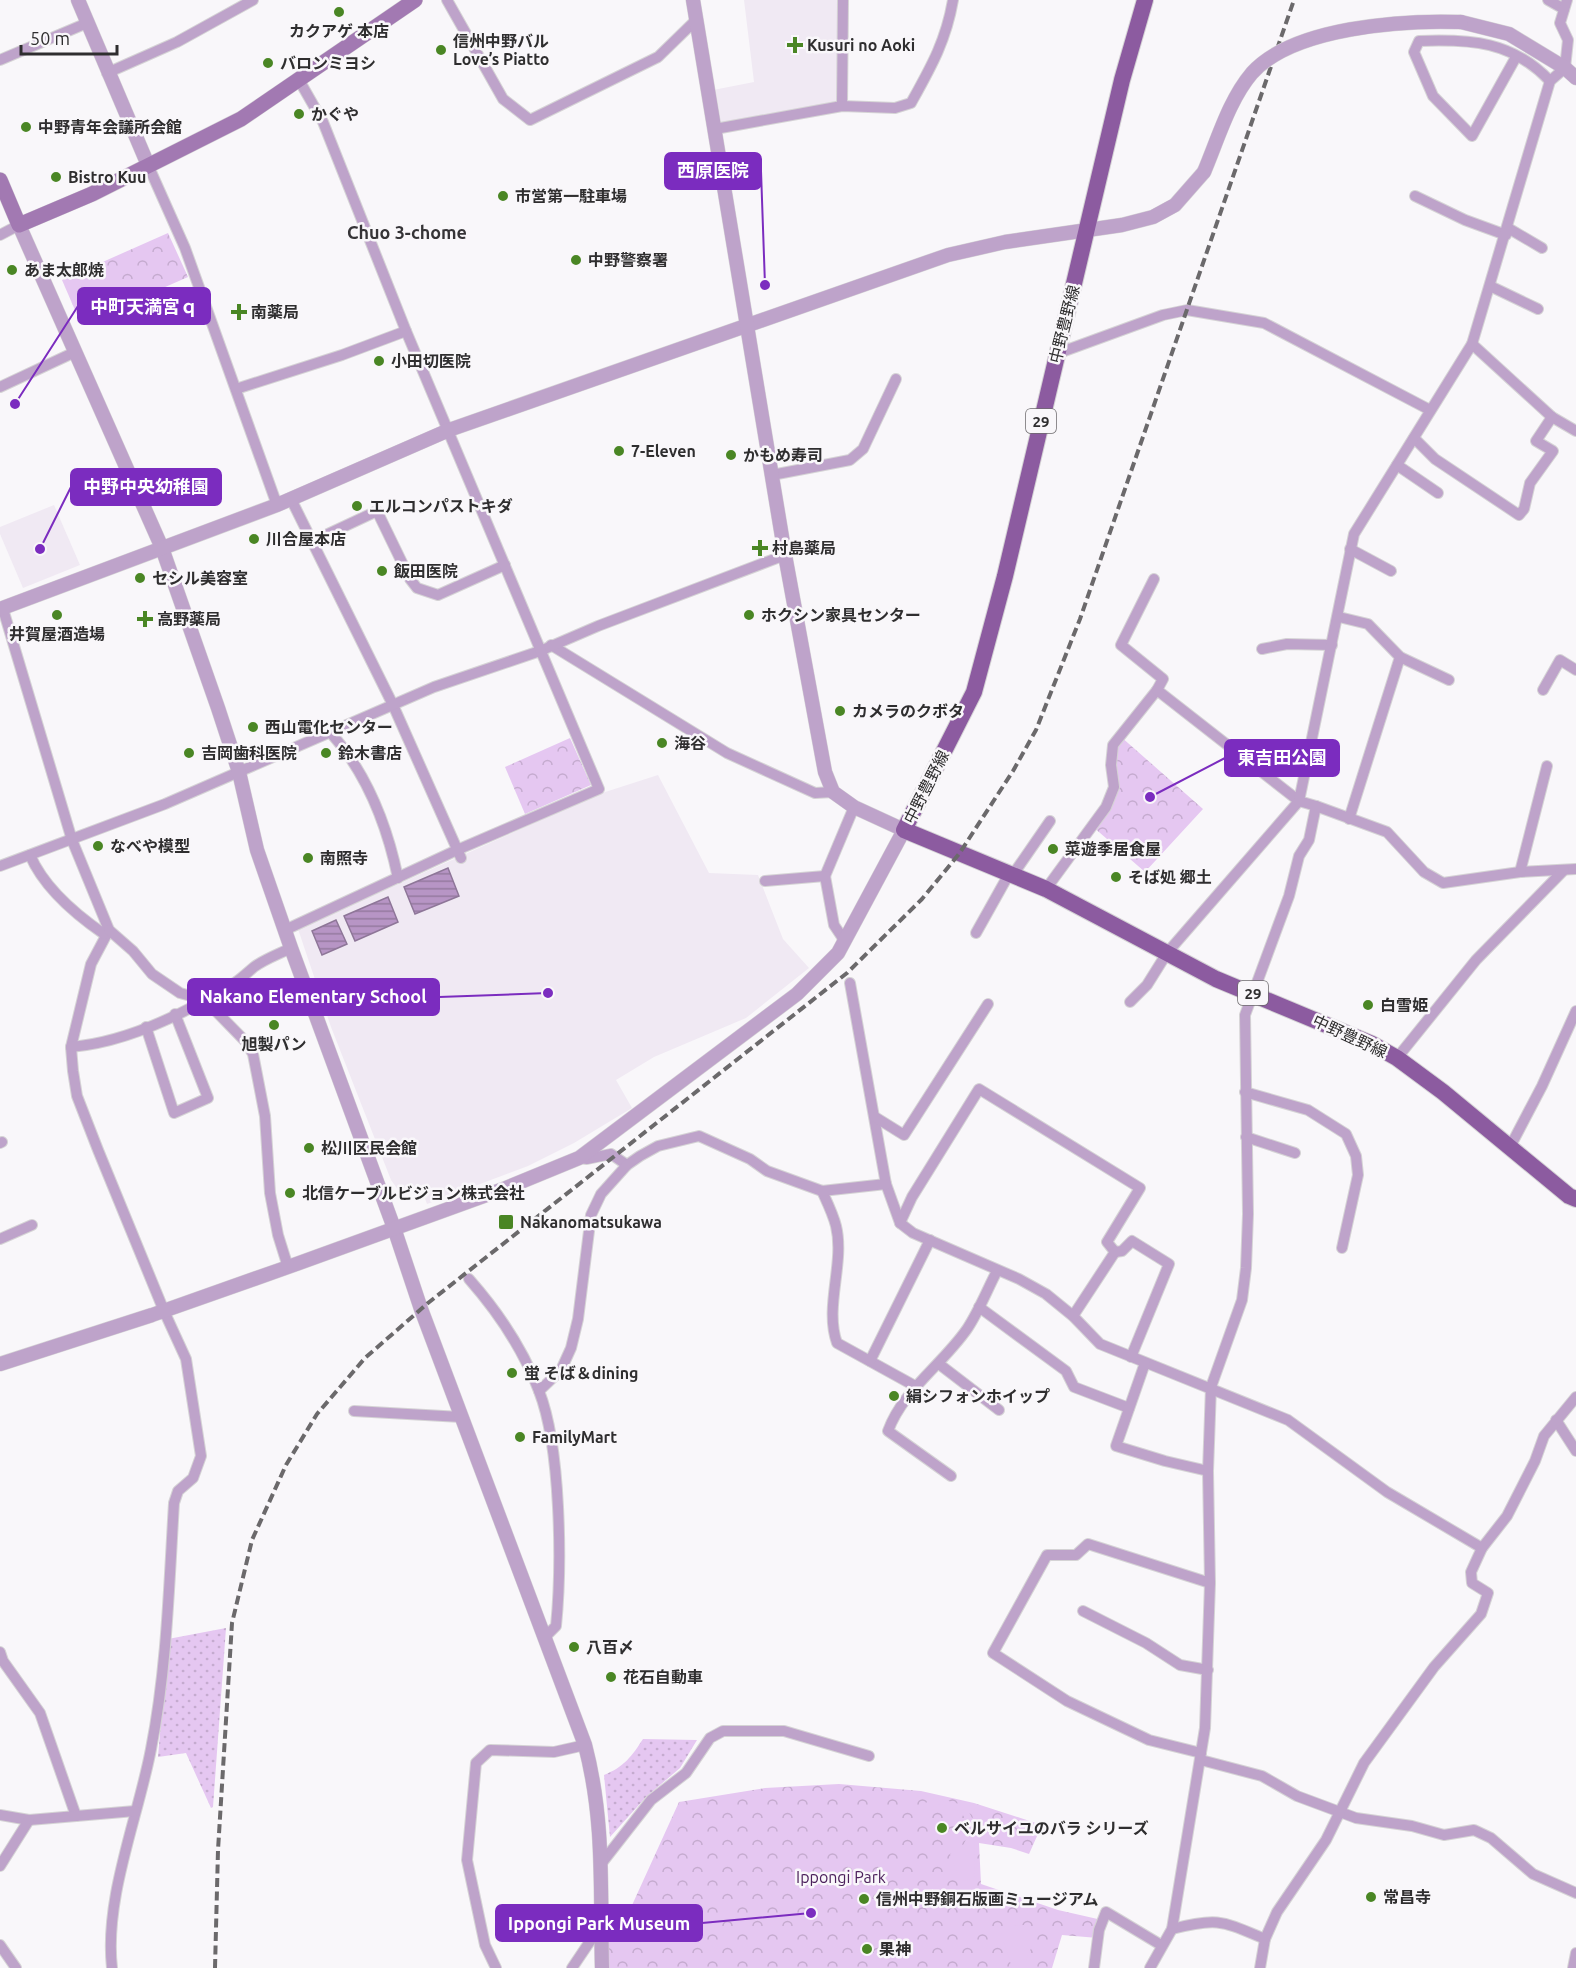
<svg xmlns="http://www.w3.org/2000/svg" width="1576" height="1968" font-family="Ubuntu,'Noto Sans JP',sans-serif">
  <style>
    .built { fill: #f0e9f3 }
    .grass { fill: url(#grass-dots) }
    .park { fill: url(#park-crowns) }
    .garden { fill: #e5c7f1 }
    .water { fill: url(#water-rules); stroke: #8e7698; stroke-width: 1.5 }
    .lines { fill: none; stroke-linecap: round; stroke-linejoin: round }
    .minor-casing { stroke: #d5d3d5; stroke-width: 12 }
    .tertiary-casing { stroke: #d5d3d5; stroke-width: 15 }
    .secondary-casing { stroke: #d5d3d5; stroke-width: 16 }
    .primary-casing { stroke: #d5d3d5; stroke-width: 18 }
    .minor { stroke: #bea3ca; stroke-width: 10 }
    .tertiary { stroke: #bea3ca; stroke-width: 14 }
    .secondary { stroke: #a279b2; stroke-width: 15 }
    .primary { stroke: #8c5ba0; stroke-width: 16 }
    .rail { stroke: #6b696b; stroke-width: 4; stroke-dasharray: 9 4.5; stroke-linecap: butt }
    .tertiary-bridge-casing { stroke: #d5d3d5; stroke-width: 15; stroke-linecap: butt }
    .tertiary-bridge { stroke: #bea3ca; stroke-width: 14 }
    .poi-dot { fill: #4a8624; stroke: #f9f7fa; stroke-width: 2 }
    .labels { text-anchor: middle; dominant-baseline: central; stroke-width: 5; stroke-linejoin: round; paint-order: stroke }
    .shield { fill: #f9f7fa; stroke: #6c6a6c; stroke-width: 1.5 }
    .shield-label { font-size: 15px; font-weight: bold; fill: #2f2e2f }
    .poi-label { font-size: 16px; font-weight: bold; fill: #2f2e2f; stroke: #f9f7fa; text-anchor: start }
    .street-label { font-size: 16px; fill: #2f2e2f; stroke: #f9f7fa }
    .park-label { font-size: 16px; fill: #4c215c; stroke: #f9f7fa }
    .neighbourhood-label { font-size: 18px; font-weight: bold; fill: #363437; stroke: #f9f7fa }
    .leader { fill: none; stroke: #7b2cbf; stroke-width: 2 }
    .callout-dot { fill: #7b2cbf; stroke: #f9f7fa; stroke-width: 2 }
    .callout { fill: #7b2cbf; stroke: #7b2cbf; stroke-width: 2 }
    .callout-label { font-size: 18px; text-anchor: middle; font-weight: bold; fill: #fff }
  </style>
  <defs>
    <pattern id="grass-dots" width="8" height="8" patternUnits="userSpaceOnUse" patternTransform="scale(1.5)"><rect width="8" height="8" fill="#e5c7f1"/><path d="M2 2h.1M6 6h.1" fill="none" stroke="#c5abcf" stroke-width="1.8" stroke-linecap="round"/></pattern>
    <pattern id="park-crowns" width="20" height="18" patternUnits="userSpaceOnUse" patternTransform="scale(1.5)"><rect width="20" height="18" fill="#e5c7f1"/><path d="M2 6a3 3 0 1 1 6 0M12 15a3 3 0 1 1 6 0" fill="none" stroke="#c5abcf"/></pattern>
    <pattern id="water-rules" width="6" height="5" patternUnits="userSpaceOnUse" patternTransform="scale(1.5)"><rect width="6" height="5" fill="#b795c5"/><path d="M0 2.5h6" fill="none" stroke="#957aa0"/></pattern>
  </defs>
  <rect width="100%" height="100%" fill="#f9f7fa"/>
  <g class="built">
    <path d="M744,0H843L842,106L715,129L708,91L754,82Z"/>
    <path d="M54,505L80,565L23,588L0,534V527Z"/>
    <path d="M658,775L709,873L758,875L783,939L809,968L746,1018L654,1057L616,1080L632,1108L574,1143L528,1166L427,1204L420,1185L399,1191L391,1180L331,1027L298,929L599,794Z"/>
  </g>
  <g class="grass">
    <path d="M226,1628L213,1807L211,1808L186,1753L158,1757L168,1639Z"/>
    <path d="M643,1739L697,1740L680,1768L646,1797L610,1837L604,1775C624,1767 632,1756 643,1739Z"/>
  </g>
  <g class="park">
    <path d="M168,233L188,277L81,324L62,280Z"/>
    <path d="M1120,736L1203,809L1145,872L1092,826L1114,787L1111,765Z"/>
    <path d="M570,738L591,785L525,814L505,767Z"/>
    <path d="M839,1784L921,1791L974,1803L1042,1825L1029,1854L1011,1848L979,1843L981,1884L1058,1910L1102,1920L1098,1938L1062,1935L1052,1968H602L601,1925H623L679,1802L765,1788Z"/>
  </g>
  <g class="garden">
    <path d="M935,1797L966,1806L974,1822H967L961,1812L941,1804L930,1808L918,1824L911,1825C912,1812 925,1803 935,1797Z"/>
    <path d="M968,1834L975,1835L974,1878L961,1882L950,1854L964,1844Z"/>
    <path d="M1024,1925L1035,1928L1036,1936L1023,1968H1012L1001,1933L996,1927Z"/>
  </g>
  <g class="water">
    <path d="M448,868L459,896L415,914L404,887Z"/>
    <path d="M388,897L398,922L355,941L344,916Z"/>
    <path d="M336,920L347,944L322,955L312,931Z"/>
  </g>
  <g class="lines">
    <g class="minor-casing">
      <g id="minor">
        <path d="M447,0L503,99L530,120L658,57L696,20"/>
        <path d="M1548,0L1564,9"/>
        <path d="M1516,57L1472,136L1433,96L1414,52L1419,41C1471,39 1512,41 1550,81"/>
        <path d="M0,60L87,23"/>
        <path d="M107,73L177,42L253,0"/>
        <path d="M842,106L843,0"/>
        <path d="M715,129L842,106L895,108L911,103C931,67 946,41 953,0"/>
        <path d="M148,165L185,248L277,505"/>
        <path d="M1415,196L1465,220L1506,235"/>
        <path d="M1508,228L1542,248"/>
        <path d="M0,235L19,225"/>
        <path d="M1490,286L1538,309"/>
        <path d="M1472,344L1552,417L1576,431"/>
        <path d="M1056,354L1163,315L1187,310L1264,323L1430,410"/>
        <path d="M0,387L75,352"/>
        <path d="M236,389L342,355L406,331"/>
        <path d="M1414,438L1435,459L1519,515L1524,509L1530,483L1553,451L1536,441L1552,417"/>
        <path d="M1397,465L1438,493"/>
        <path d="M772,475L850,460L863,449L896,379"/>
        <path d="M291,499L393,705L461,858"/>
        <path d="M313,541L377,511L410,579L417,588L438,595L505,565"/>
        <path d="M1350,549L1391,571"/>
        <path d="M3,609L72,840L109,930L91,964L71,1047L73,1071L77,1096L98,1150L164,1311L186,1359L201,1456L193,1478L178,1491L174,1503C169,1585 167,1668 151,1749C138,1818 104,1898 112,1968"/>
        <path d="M1339,617L1368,624L1400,657L1349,819"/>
        <path d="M551,645L727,753L815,793L833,792"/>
        <path d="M1262,649L1287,644L1332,645"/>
        <path d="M1400,657L1449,680"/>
        <path d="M1543,690L1560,660L1576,670"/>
        <path d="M330,732C367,773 387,825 398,878"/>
        <path d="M1316,806L1387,832L1424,872L1443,883L1520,872L1576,869"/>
        <path d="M30,855C44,888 75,914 104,934"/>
        <path d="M0,866L165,804L434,687L540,651L598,626L785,555"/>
        <path d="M1520,872L1547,766"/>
        <path d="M825,876L854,807"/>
        <path d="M1012,876L1050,821"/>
        <path d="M765,881L825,876L834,925L844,940"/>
        <path d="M1046,889L1106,807L1114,787L1111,765L1113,745L1157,690"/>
        <path d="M109,930L133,951L152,974L180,993L205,1000L246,1042L253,1054L265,1116L270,1193L278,1235L288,1267"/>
        <path d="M285,930L457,850L599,789L406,331L323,122L299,80"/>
        <path d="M976,933L1009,874"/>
        <path d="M850,983L886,1184L900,1223L913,1233L1019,1279L1046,1294L1073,1316L1100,1344L1288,1420L1387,1492L1482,1548"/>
        <path d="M1130,1002L1147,985L1167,953L1299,801L1157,690L1163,679L1121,645L1154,579"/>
        <path d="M146,1027L174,1113L208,1098L175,1014"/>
        <path d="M71,1047C129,1042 188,1012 236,982C243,977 248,972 254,967C265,959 279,954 291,948"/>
        <path d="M1397,1058L1476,960L1564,870"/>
        <path d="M1245,1092L1308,1110L1346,1134L1356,1156L1358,1175L1342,1248"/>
        <path d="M875,1117L904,1135L988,1004"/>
        <path d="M1246,1137L1295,1153"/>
        <path d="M0,1143L2,1142"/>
        <path d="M1510,1147L1542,1086L1576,1011"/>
        <path d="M579,1158L587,1159L611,1154L627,1165"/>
        <path d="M822,1191C827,1202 833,1214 836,1226C845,1263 824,1307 837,1343L915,1386"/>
        <path d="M900,1223L912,1197L979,1089L1140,1188L1107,1242L1115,1252L1073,1316"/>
        <path d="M0,1239L32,1225"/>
        <path d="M1115,1252L1122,1251L1132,1241L1169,1264L1131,1357"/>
        <path d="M469,1279C499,1313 523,1349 539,1391C561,1447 562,1566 556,1626L544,1638"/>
        <path d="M979,1307L1066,1371L1074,1387L1129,1408"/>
        <path d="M870,1361L930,1240"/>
        <path d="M1145,1363L1116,1446L1165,1461L1208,1471"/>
        <path d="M939,1364L999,1410"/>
        <path d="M539,1391L561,1370L571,1348L578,1319L591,1215L601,1194L627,1165L640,1156L658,1146L699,1136L750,1159L767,1171L822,1191L886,1184"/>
        <path d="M354,1411L461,1417"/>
        <path d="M1556,1420L1576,1451"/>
        <path d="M951,1476L888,1431C903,1390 942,1365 967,1329C979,1311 987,1290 997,1271"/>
        <path d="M1083,1611L1146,1643L1180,1665L1208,1670"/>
        <path d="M0,1652L3,1661L40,1713L76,1816"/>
        <path d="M1201,1753L1149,1740L1067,1701L993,1653L1047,1555H1076L1088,1544L1210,1583"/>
        <path d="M1201,1760L1262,1776L1297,1796L1356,1818L1412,1826L1444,1835L1474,1830L1491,1838L1533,1874L1576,1893"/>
        <path d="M0,1815L29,1820L135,1811"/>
        <path d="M601,1864L651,1800L686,1773L710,1738L723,1731H784L869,1756"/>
        <path d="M0,1866L29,1820"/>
        <path d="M1172,1929C1218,1917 1222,1921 1265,1939"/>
        <path d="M0,1945L16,1968"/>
        <path d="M496,1968L485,1945L467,1860L476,1763L490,1750L554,1752L585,1745"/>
        <path d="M572,1968L601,1925"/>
        <path d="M1094,1968L1099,1930L1106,1912L1161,1945"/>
        <path d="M1150,1968L1172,1929L1205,1728L1210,1583L1208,1471L1211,1387L1242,1300L1246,1268L1248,1214L1245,1015L1289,896L1299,856L1309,840L1316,806L1299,801L1354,534L1472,344L1550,81L1565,68L1568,40L1560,23L1567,0"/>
        <path d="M1260,1968L1265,1939L1277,1912L1326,1840L1364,1763L1434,1667L1481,1614L1488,1593L1472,1583L1471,1572L1482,1548L1507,1516L1535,1461L1544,1436L1576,1397"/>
        <path d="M1573,1968L1576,1953"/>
      </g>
    </g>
    <g class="tertiary-casing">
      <g id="tertiary">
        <path d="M78,0L148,165"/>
        <path d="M1461,22L1509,34L1565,68L1576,78"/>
        <path d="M19,225L162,548L218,708L239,772L257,850L291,948L394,1228L421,1309L585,1745C605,1821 600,1890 602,1968"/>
        <path d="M0,609L277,505L449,430L948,255L1005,242L1122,225L1153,217L1175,205L1204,172"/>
        <path d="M0,1364L152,1315L288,1267L506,1188L579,1158L797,994L838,953L904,830L854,807L833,792L825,772L785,555L693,0"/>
      </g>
    </g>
    <g class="secondary-casing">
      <path id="secondary" d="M0,180L19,225L92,194L241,119L415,0"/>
    </g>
    <g class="primary-casing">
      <path id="primary" d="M1145,0L1122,80L1005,576L974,692L904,830L1046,889L1216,979L1372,1044L1397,1058L1443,1092L1569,1196L1576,1199"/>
    </g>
    <use href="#minor" class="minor"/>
    <use href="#tertiary" class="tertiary"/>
    <use href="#secondary" class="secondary"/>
    <use href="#primary" class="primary"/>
    <path class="rail" d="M215,1968L218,1850L232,1623L252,1540L286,1465L317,1414L365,1358L428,1303L847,973L922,899L959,854L1013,771L1036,730L1080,619L1294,0"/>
    <g class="tertiary-bridge-casing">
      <path id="tertiary-bridge" d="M1204,172C1218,139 1229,100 1252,73C1293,27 1403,20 1461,22"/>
    </g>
    <use href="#tertiary-bridge" class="tertiary-bridge"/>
  </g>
  <g class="poi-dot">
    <circle cx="339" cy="12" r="6"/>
    <path d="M792 36h6v6h6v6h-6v6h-6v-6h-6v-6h6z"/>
    <circle cx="441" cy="50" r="6"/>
    <circle cx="268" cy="63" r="6"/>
    <circle cx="299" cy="114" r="6"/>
    <circle cx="26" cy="127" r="6"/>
    <circle cx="56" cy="177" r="6"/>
    <circle cx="503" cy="196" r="6"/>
    <circle cx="576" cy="260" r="6"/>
    <circle cx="12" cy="270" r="6"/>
    <path d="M236 303h6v6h6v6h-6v6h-6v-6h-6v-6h6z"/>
    <circle cx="379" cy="361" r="6"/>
    <circle cx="619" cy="451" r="6"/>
    <circle cx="731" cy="455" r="6"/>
    <circle cx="357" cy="506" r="6"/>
    <circle cx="254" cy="539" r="6"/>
    <path d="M757 539h6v6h6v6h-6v6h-6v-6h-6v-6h6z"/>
    <circle cx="382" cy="571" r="6"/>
    <circle cx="140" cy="578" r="6"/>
    <circle cx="57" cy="615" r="6"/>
    <circle cx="749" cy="615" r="6"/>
    <path d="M142 610h6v6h6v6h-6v6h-6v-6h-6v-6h6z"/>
    <circle cx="840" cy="711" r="6"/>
    <circle cx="253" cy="727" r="6"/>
    <circle cx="662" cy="743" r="6"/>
    <circle cx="189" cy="753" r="6"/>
    <circle cx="326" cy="753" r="6"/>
    <circle cx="98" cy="846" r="6"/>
    <circle cx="1053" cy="849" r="6"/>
    <circle cx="308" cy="858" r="6"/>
    <circle cx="1116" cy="877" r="6"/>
    <circle cx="1368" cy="1005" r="6"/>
    <circle cx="274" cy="1025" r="6"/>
    <circle cx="309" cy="1148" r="6"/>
    <circle cx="290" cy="1193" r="6"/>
    <rect x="498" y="1214" width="16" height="16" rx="3"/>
    <circle cx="512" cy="1373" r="6"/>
    <circle cx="894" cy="1396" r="6"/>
    <circle cx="520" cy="1437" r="6"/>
    <circle cx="574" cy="1647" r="6"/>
    <circle cx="611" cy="1677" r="6"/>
    <circle cx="942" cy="1828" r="6"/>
    <circle cx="1371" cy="1897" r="6"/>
    <circle cx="864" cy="1899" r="6"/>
    <circle cx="867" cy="1949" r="6"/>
  </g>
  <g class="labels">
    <g class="shield">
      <rect x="1026" y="409" width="30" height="24" rx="4.5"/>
      <rect x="1238" y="981" width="30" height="24" rx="4.5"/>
    </g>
    <g class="shield-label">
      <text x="1041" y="421">29</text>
      <text x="1253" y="993">29</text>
    </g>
    <g class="poi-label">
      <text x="339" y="31" text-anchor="middle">カクアゲ 本店</text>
      <text x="453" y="41">信州中野バル<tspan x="453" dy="18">Love’s Piatto</tspan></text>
      <text x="807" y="45">Kusuri no Aoki</text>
      <text x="280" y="63">バロンミヨシ</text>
      <text x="311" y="114">かぐや</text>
      <text x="38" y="127">中野青年会議所会館</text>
      <text x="68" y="177">Bistro Kuu</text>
      <text x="515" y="196">市営第一駐車場</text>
      <text x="588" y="260">中野警察署</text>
      <text x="24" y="270">あま太郎焼</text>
      <text x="251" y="312">南薬局</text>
      <text x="391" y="361">小田切医院</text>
      <text x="631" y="451">7-Eleven</text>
      <text x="743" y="455">かもめ寿司</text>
      <text x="369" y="506">エルコンパストキダ</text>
      <text x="266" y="539">川合屋本店</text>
      <text x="772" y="548">村島薬局</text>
      <text x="394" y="571">飯田医院</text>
      <text x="152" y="578">セシル美容室</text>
      <text x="761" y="615">ホクシン家具センター</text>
      <text x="157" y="619">高野薬局</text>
      <text x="57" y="634" text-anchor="middle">井賀屋酒造場</text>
      <text x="852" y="711">カメラのクボタ</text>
      <text x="265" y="727">西山電化センター</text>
      <text x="674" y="743">海谷</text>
      <text x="201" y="753">吉岡歯科医院</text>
      <text x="338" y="753">鈴木書店</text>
      <text x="110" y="846">なべや模型</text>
      <text x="1065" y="849">菜遊季居食屋</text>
      <text x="320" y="858">南照寺</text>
      <text x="1128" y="877">そば処 郷土</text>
      <text x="1380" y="1005">白雪姫</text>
      <text x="274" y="1044" text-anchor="middle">旭製パン</text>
      <text x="321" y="1148">松川区民会館</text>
      <text x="302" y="1193">北信ケーブルビジョン株式会社</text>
      <text x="520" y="1222">Nakanomatsukawa</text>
      <text x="524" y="1373">蛍 そば＆dining</text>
      <text x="906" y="1396">絹シフォンホイップ</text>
      <text x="532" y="1437">FamilyMart</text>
      <text x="586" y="1647">八百〆</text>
      <text x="623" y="1677">花石自動車</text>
      <text x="954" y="1828">ベルサイユのバラ シリーズ</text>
      <text x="1383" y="1897">常昌寺</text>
      <text x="876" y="1899">信州中野銅石版画ミュージアム</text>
      <text x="879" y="1949">果神</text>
    </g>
    <g class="street-label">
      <text transform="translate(1064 324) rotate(-76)">中野豊野線</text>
      <text transform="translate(926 787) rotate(-63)">中野豊野線</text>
      <text transform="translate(1350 1036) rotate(25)">中野豊野線</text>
    </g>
    <g class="park-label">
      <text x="841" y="1877">Ippongi Park</text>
    </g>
    <g class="neighbourhood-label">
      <text x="407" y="232">Chuo 3-chome</text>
    </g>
  </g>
  <path class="leader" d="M765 285L761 171M15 404L78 306M40 549L71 487M1150 797L1225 758M548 993L439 997M811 1913L702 1923"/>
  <g class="callout-dot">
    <circle cx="765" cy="285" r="6"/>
    <circle cx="15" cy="404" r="6"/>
    <circle cx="40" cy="549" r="6"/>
    <circle cx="1150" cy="797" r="6"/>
    <circle cx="548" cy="993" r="6"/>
    <circle cx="811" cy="1913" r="6"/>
  </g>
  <g class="callout">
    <rect x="665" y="153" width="96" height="36" rx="6"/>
    <rect x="78" y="288" width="132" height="36" rx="6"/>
    <rect x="71" y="469" width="150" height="36" rx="6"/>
    <rect x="1225" y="740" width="114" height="36" rx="6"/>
    <rect x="188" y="979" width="251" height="36" rx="6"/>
    <rect x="496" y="1905" width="206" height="36" rx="6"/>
  </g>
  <g class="callout-label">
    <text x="713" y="177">西原医院</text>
    <text x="144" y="313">中町天満宮ｑ</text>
    <text x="146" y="493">中野中央幼稚園</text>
    <text x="1282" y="764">東吉田公園</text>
    <text x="313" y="1003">Nakano Elementary School</text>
    <text x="599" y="1930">Ippongi Park Museum</text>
  </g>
  <path d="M21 45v9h96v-9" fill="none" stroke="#2f2e2f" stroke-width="3"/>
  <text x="30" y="45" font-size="18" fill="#2f2e2f" stroke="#f9f7fa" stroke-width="4.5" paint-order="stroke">50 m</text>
</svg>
